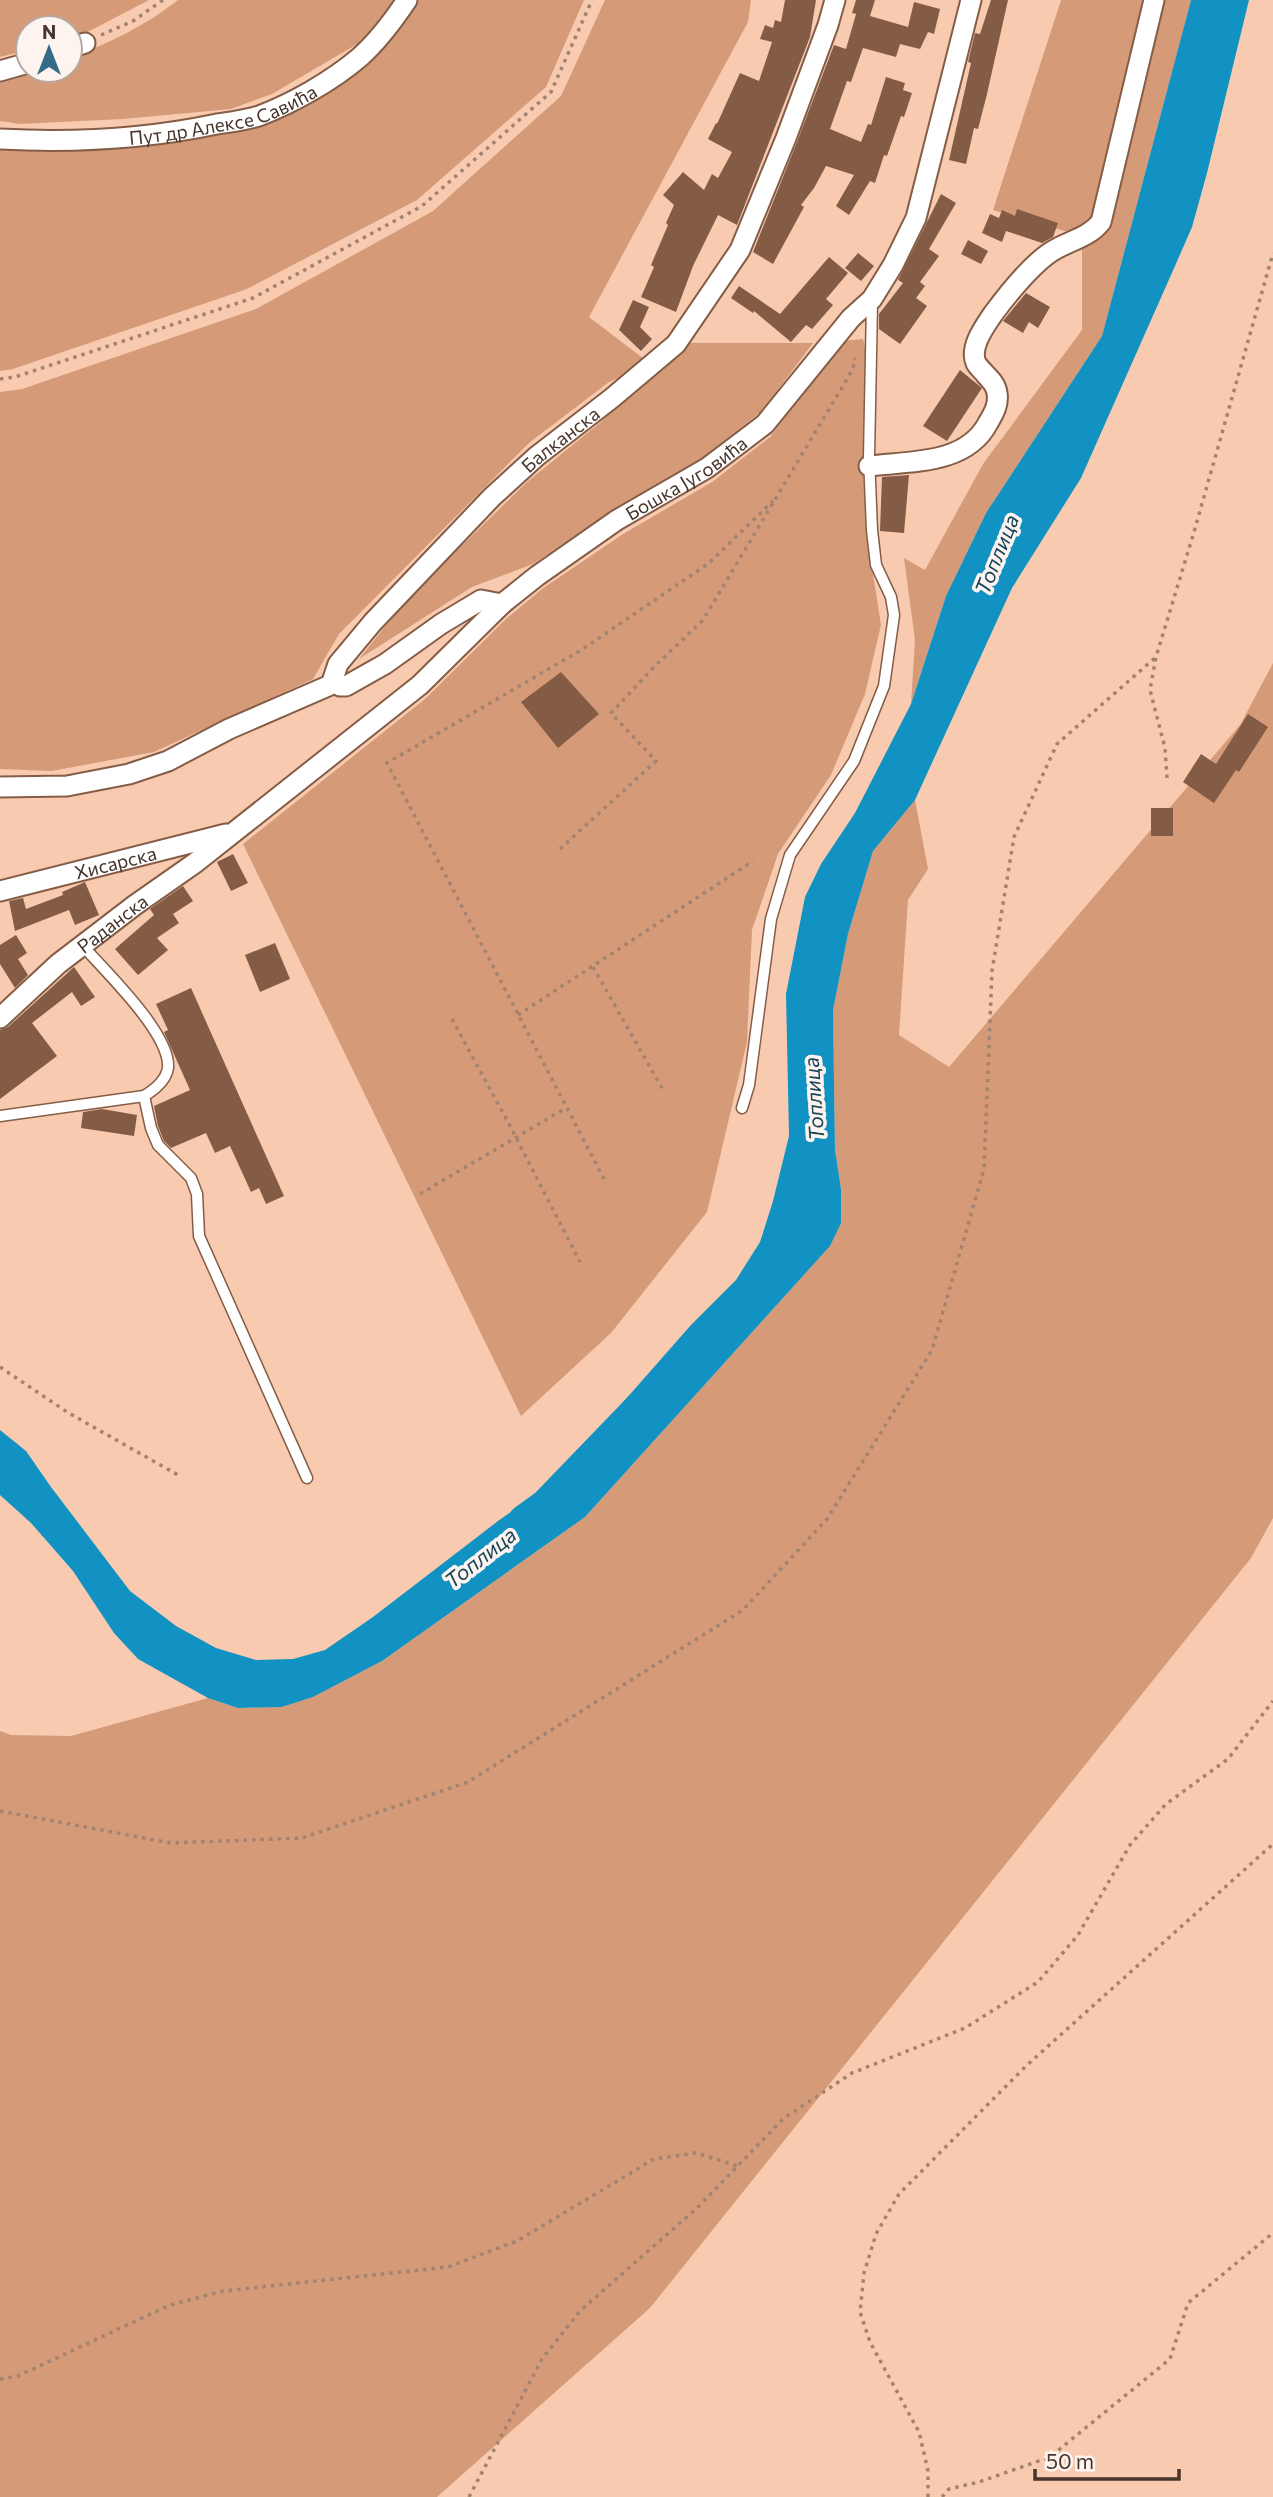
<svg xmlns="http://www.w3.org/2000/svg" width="1273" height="2497" font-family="Commissioner,sans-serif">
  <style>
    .green { fill: #d59b79 }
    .water { fill: #1192c2; fill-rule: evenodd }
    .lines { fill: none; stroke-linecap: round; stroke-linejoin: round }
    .river { stroke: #1192c2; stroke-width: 35 }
    .building { fill: #845c45 }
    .lane-casing { stroke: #855d46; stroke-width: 13 }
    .street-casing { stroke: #855d46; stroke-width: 23 }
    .path { stroke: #a38370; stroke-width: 3.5; stroke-dasharray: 3.5 5; stroke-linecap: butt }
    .lane { stroke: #fff; stroke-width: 10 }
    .street { stroke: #fff; stroke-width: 19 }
    .labels { text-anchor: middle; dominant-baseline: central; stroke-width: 7; stroke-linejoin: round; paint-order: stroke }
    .street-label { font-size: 19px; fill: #47352b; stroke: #fef4ef }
    .water-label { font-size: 21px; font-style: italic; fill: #154458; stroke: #fef4ef }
  </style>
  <rect width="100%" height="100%" fill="#f8cbb0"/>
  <g class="green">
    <path d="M0,0H149L80,36L70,39V28H28V50L0,57Z"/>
    <path d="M178,0H398L359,43L272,94L231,109L123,119L20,124L0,121V79L32,70H70V57C109,44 146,25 178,0Z"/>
    <path d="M419,0H584L546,87L417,200L247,289L13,369L0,371V146L53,152L199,139L265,124L390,42Z"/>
    <path d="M605,0H751L748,22L589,317L652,365L684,343H813L762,411L700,459L614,509L533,564L472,587L359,659L406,600L527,482L602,421L612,398L649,366L609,382L529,443L339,634L313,679L154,752L52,771L0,769V392L22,389L256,309L433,211L561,96Z"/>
    <path d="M1061,0H1191L1102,336L986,513L946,596L911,704L915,640L904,558L925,570L983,464L1082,330V236L993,210Z"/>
    <path d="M863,339L868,360L863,448L869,548L881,625L865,694L831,775L778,854L752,930L747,1042L707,1212L611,1333L521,1416L243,844L425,699L507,618L542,589L623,534L712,482L770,437L842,341Z"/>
    <path d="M1273,663V1518L1251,1558L650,2308L437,2497H0V1731L11,1735L71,1736L208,1698L238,1708L282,1707L313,1697L382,1661L585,1517L830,1246L840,1223L841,1189L835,1150L833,1010L848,934L873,851L915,800L928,869L908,900L899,1035L949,1067L1240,725Z"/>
  </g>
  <path class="water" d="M1191,0H1249L1207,173L1192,227L1175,266L1081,478L1012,588L915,800L873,851L848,934L833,1010L835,1150L841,1189V1223L830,1246L585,1517L382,1661L313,1697L282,1707L238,1708L208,1698L138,1659L114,1633L73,1571L31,1523L0,1495V1430L26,1451L51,1487L130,1591L176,1626L216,1648L256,1660L293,1659L325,1650L373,1617L498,1521L552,1483L691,1325L736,1280L760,1242L773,1201L789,1136L786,994L805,897L821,864L855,813L911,704L946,596L986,513L1102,336ZM655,1384L653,1394L610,1456L566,1493L560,1489L635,1400Z"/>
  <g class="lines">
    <path class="river" d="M525,1522L547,1506L684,1364"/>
  </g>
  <g class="building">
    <path d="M785,0H816L810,37L737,225L718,215L693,266L676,312L641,297L654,267L651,265L668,225L666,223L674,205L663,195L683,172L704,190L712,174L718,178L732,152L708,139L716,123L717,124L740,73L759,81L772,42L760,39L765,25L773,28L775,20L781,22Z"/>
    <path d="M856,0H875L870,16L908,27L914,2L940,9L934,34L928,32L920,49L900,44L896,57L863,48L851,82L847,81L830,129L861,142L868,124L871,125L886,77L905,83L903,90L912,93L904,117L901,116L887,156L884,155L875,183L870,181L849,215L836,206L854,175L826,166L814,188L801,205L804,207L773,264L753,252L797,142L834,45L846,49L856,14L852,13Z"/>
    <path d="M991,0H1008L987,94L978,129L974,128L966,164L949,160L971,63L968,62L975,33L980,34Z"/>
    <path d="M941,194L956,203L929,249L939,256L920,282L925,286L916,298L927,306L900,344L879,329V314L903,283L898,280Z"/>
    <path d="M1017,209L1058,223L1053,237L1042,243L1006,231L1002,242L982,233L990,214L999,218L1002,210L1015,216Z"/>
    <path d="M968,240L988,251L981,264L961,254Z"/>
    <path d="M858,253L874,266L861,281L845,268Z"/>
    <path d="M829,257L848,273L826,299L833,305L812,329L806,325L791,342L754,311L753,313L731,298L739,286L780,314Z"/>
    <path d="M1026,293L1050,307L1038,328L1029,322L1023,333L1003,321Z"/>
    <path d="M633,300L649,307L640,327L652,339L641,351L619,330Z"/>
    <path d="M960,370L982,388L947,441L923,426Z"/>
    <path d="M909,475L904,533L880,531L882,477Z"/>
    <path d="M561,672L599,714L558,748L521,702Z"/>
    <path d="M1248,714L1268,727L1239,772L1236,770L1214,803L1183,782L1201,754L1216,764Z"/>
    <rect x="1151" y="808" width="22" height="28"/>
    <path d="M233,854L248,883L231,891L217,862Z"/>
    <path d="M85,882L99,915L75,925L69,910L15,931L9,901L23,898L26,909L63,895L62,892Z"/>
    <path d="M183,886L193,901L173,914L179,923L157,938L168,950L138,975L115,949L154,915L150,909Z"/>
    <path d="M16,935L27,953L18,959L28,975L15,988L0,964V945Z"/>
    <path d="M275,943L290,979L260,992L245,955Z"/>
    <path d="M74,967L95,997L81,1006L72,992L32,1023L57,1056L0,1099V1030L8,1027Z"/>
    <path d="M191,988L284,1196L266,1204L259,1188L251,1192L230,1146L215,1153L206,1133L171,1148L164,1141L158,1126L154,1106L190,1090L164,1032L168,1030L156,1004Z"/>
    <path d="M102,1109L137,1115L134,1136L81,1128L83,1112Z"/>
  </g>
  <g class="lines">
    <g class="lane-casing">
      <g id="lane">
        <path d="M144,1096L151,1128L158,1145L191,1178L197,1194L199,1236L307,1478"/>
        <path d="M742,1108L749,1085L771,919L790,855L854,761L884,686L894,615L891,597L876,565L872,530L869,457L872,303"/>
        <path d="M0,1116L144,1096C154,1090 166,1081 168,1068C171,1034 105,971 82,945"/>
      </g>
    </g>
    <g class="street-casing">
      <g id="street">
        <path d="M70,48L85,43"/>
        <path d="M0,71L28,63"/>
        <path id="s1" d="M0,139C73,143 146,139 217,124C231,122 246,120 259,116C293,103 332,81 360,57C379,40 393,21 407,0"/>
        <path d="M869,466C910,461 966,465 988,423C994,413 999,404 997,393C996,385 991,380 986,375C983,371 978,367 976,363C969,347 985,326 993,314C1007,295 1035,260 1056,249C1072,240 1089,237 1101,222L1154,0"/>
        <path id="s2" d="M502,604L481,600L441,624L385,664L346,686H340L333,679L338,664L373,622L492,497L537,456L612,398L676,344L740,250L786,138L828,25L835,0"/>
        <path d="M0,787L67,786L129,774L168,761L229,729L335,683"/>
        <path id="s3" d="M0,891L226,834"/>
        <path id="s4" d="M0,1018L58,964L135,905L195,863L420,685L502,604L537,576L617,520L707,468L765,424L851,318L872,299L893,265L916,218L971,0"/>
      </g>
    </g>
    <g class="path">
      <path d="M101,35L133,21L163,0"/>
      <path d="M0,379L15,377L253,298L422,206L551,92L592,0"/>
      <path d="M1167,778L1165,748L1150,690L1156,657L1194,532L1273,253"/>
      <path d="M560,849L656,761L611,713L657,664L703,620L853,369L855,358"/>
      <path d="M593,967L663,1090"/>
      <path d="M518,1015L753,861"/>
      <path d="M452,1019L508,1122L580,1262"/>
      <path d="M604,1179L387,763L583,649L709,563L773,501"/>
      <path d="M420,1194L566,1108"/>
      <path d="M0,1367L67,1412L178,1475"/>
      <path d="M0,1811L171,1843L302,1838L468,1782L743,1610L827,1519L932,1350L984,1169L992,971L1014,837L1057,744L1156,657"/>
      <path d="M0,2379L18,2376L170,2305L223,2291L448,2267L517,2241L654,2159L696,2153L738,2166"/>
      <path d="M469,2497L542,2359L580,2311L697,2208L783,2119L852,2073L965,2028L1038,1982L1078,1935L1130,1845L1166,1804L1228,1759L1273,1701"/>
      <path d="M928,2497V2471L919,2432L870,2342L860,2312L864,2273L876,2234L899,2194L1026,2066L1273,1844"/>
      <path d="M942,2497L949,2489L979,2482L1050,2457L1170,2359L1188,2303L1273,2233"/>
    </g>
    <use href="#lane" class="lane"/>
    <use href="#street" class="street"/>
  </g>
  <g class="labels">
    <g class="street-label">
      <text stroke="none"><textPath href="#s1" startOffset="226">Пут др Алексе Савића</textPath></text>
      <text stroke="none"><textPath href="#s2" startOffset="530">Балканска</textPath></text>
      <text stroke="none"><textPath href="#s4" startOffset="875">Бошка Југовића</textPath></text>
      <text stroke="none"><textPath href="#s3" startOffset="119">Хисарска</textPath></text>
      <text stroke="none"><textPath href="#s4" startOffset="147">Раданска</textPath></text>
    </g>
    <g class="water-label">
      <text transform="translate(996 554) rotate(-68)">Топлица</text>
      <text transform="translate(813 1099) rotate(-94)">Топлица</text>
      <text transform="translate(480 1557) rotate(-38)">Топлица</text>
    </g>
  </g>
  <g transform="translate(49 49)"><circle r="33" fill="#fef4ef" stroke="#b5a8a1" stroke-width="2"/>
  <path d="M0-5L12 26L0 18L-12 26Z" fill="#336a85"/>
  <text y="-10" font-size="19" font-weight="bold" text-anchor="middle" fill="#47352b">N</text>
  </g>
  <path d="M1035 2469v10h144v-10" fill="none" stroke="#47352b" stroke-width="3.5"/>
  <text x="1046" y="2469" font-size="21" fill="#47352b" stroke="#fef4ef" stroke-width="5" paint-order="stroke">50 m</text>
</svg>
